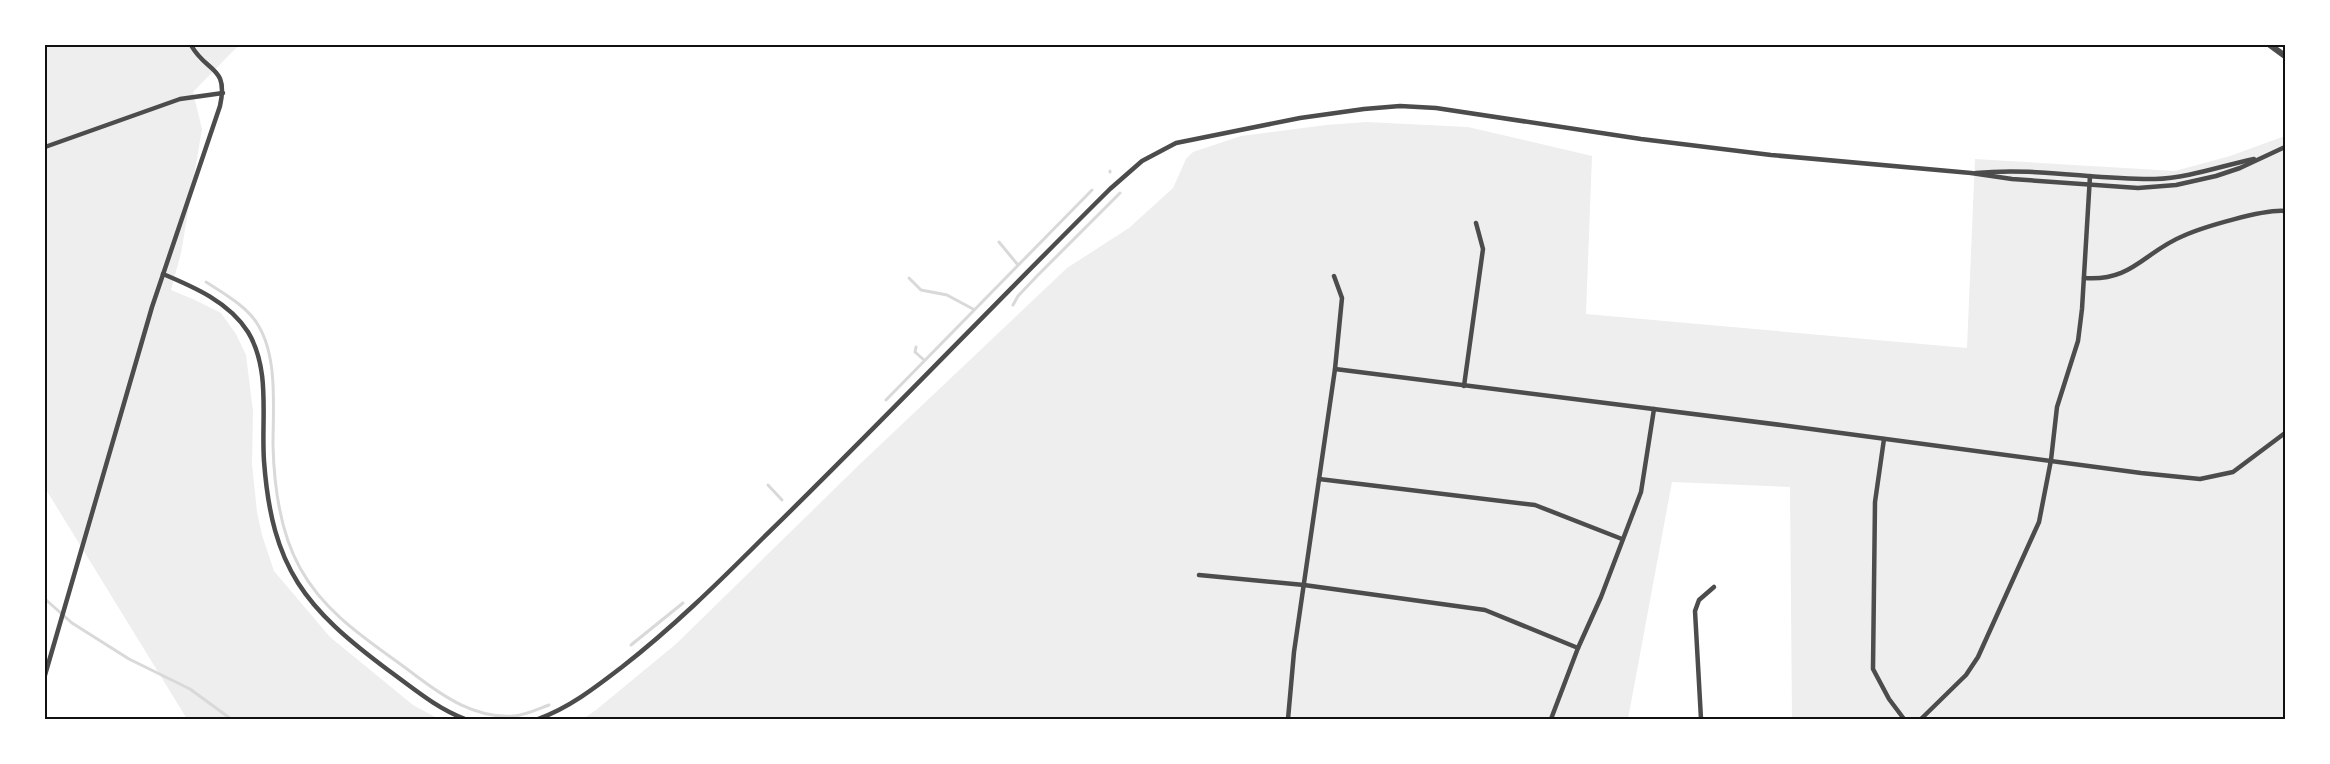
<svg xmlns="http://www.w3.org/2000/svg" width="2330" height="764" font-family="'Roboto Condensed',sans-serif">
  <style>
    .green { fill: #eee }
    .lines { fill: none; stroke-linecap: round; stroke-linejoin: round }
    .stream { stroke: #d9d9d9; stroke-width: 3 }
    .minor { stroke: #4c4c4c; stroke-width: 4.5 }
    .tertiary { stroke: #4c4c4c; stroke-width: 6 }
    .neatline { fill: none; stroke: #111; stroke-width: 2 }
  </style>
  <rect width="100%" height="100%" fill="#fff"/>
  <g class="green">
    <path d="M45,45H239L193,92L202,129L181,253L171,290L195,300L221,313L236,334L246,355L253,411L252,464L257,512L262,535L274,571L330,637L413,705L439,719H187L45,488Z"/>
    <path d="M1366,122L1468,127L1592,156L1586,314L1967,348L1975,159L2175,171L2230,156L2285,136V719H1792L1790,487L1672,482L1628,719H583L596,710L676,644L861,463L1067,268L1129,228L1173,188L1186,159L1193,152L1241,136L1326,125Z"/>
  </g>
  <g class="lines">
    <g class="stream">
      <path d="M1110,172V171"/>
      <path d="M999,242L1018,265"/>
      <path d="M909,278L921,290L947,295L973,309"/>
      <path d="M206,282C223,293 248,307 258,325C278,357 273,409 273,445C274,487 280,532 300,568C327,617 373,643 415,675C444,697 476,719 514,716C526,715 538,709 549,705"/>
      <path d="M1013,305L1018,296L1038,275L1120,193"/>
      <path d="M916,347L915,352L924,360"/>
      <path d="M886,400L1092,190"/>
      <path d="M768,485L782,500"/>
      <path d="M45,599L72,623L129,659L190,689L231,719"/>
      <path d="M631,645L683,603"/>
    </g>
    <g class="minor">
      <path d="M45,147L180,99L223,93"/>
      <path d="M1976,173C2036,167 2096,180 2155,179C2188,178 2221,166 2254,159"/>
      <path d="M163,274C194,287 229,302 248,332C271,370 261,419 264,461C272,569 305,608 388,670C413,688 436,708 465,719"/>
      <path d="M2084,278C2132,282 2144,252 2183,236C2203,227 2264,209 2285,211"/>
      <path d="M1335,369L1781,425L2141,473L2200,479L2233,472L2285,433"/>
      <path d="M1464,386L1483,249L1476,223"/>
      <path d="M1884,439L1875,502L1873,669L1889,699L1904,719"/>
      <path d="M1319,479L1535,505L1622,539"/>
      <path d="M1199,575L1304,585L1485,610L1578,648"/>
      <path d="M45,675L152,307L220,106C229,65 206,73 191,45"/>
      <path d="M538,719C569,708 596,687 622,667C672,628 717,584 762,539C880,424 993,305 1110,189L1142,161L1176,143L1300,118L1364,109L1400,106L1436,108L1641,139L1771,155L1971,173L2012,179L2138,188L2176,185L2216,176L2240,168L2285,147"/>
      <path d="M1288,719L1294,652L1335,369L1342,298L1334,276"/>
      <path d="M1551,719L1578,648L1601,597L1641,492L1654,409"/>
      <path d="M1701,719L1695,611L1699,600L1714,587"/>
      <path d="M1921,719L1966,675L1978,657L2039,522L2051,460L2057,407L2078,341L2082,309L2090,176"/>
    </g>
    <path class="tertiary" d="M2270,45L2285,56"/>
  </g>
  <rect width="2330" height="764" fill="none" stroke="#ffffff" stroke-width="93"/>
  <rect x="46" y="46" width="2238" height="672" class="neatline"/>
</svg>
